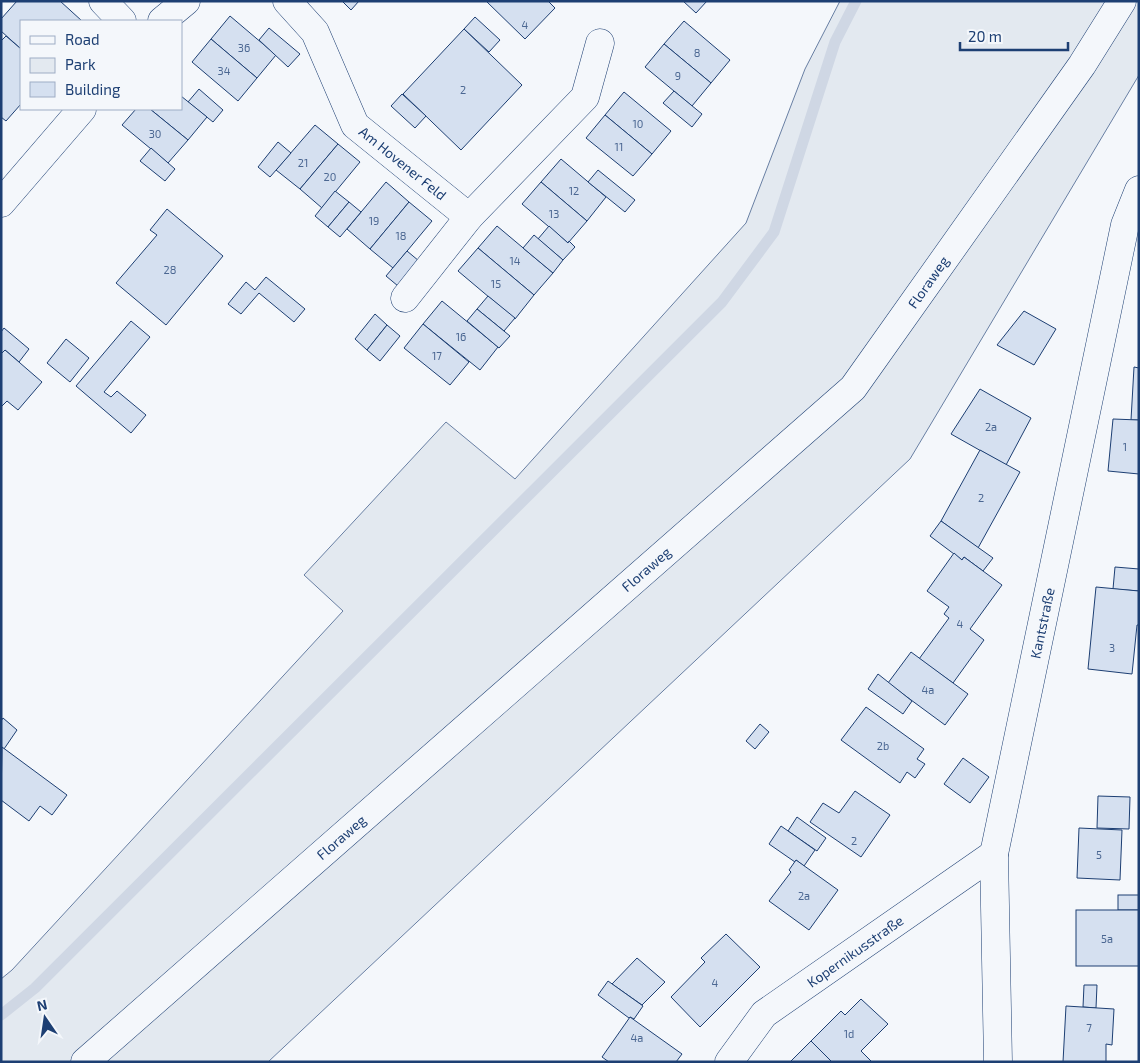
<svg xmlns="http://www.w3.org/2000/svg" width="1140" height="1063" font-family="'Exo 2',sans-serif">
  <style>
    .green { fill: #e3e9f0; stroke: #687fa3 }
    .lines { fill: none; stroke-linecap: round; stroke-linejoin: round }
    .stream { stroke: #cfd7e4; stroke-width: 11 }
    .building { fill: #d5e0f0; stroke: #1d3f73 }
    .minor-casing { stroke: #1d3f73; stroke-width: 29 }
    .minor { stroke: #f4f7fb; stroke-width: 28 }
    .labels { text-anchor: middle; dominant-baseline: central; stroke-width: 4; stroke-linejoin: round; paint-order: stroke }
    .number-label { font-size: 11px; fill: #4b6792 }
    .street-label { font-size: 14px; fill: #1d3f73; stroke: #f4f7fb }
  </style>
  <rect width="100%" height="100%" fill="#f4f7fb"/>
  <path class="green" d="M840,1H1139V75L910,459L268,1062H1V979L12,970L343,611L304,575L446,422L515,479L746,223L805,69Z"/>
  <g class="lines">
    <path class="stream" d="M1,1015L35,988L722,302L774,232L835,42L856,1"/>
  </g>
  <g class="building">
    <path d="M17,1H60L82,21H21V49L1,31V19Z"/>
    <path d="M342,1H359L351,10Z"/>
    <path d="M486,1H548L555,8L525,39Z"/>
    <path d="M683,1H707L696,13Z"/>
    <path d="M230,16L276,55L257,78L211,39Z"/>
    <path d="M475,17L500,40L489,52L464,29Z"/>
    <path d="M684,21L730,60L711,83L664,44Z"/>
    <path d="M269,28L300,54L288,67L259,40Z"/>
    <path d="M464,29L522,85L461,150L403,94Z"/>
    <path d="M6,36L21,49V104L6,121L1,117V41Z"/>
    <path d="M211,39L257,78L238,101L192,62Z"/>
    <path d="M664,44L711,83L692,106L645,67Z"/>
    <path d="M199,89L223,110L213,122L188,102Z"/>
    <path d="M674,91L702,114L692,127L663,103Z"/>
    <path d="M624,92L671,131L652,154L605,115Z"/>
    <path d="M402,94L426,116L415,128L391,106Z"/>
    <path d="M181,96L207,117L188,140L150,109H181Z"/>
    <path d="M136,109H150L188,140L168,163L122,125Z"/>
    <path d="M605,115L652,154L633,176L586,138Z"/>
    <path d="M315,125L338,144L300,189L276,170Z"/>
    <path d="M278,142L291,153L270,177L258,167Z"/>
    <path d="M338,144L360,162L322,208L300,189Z"/>
    <path d="M151,148L175,169L165,181L140,161Z"/>
    <path d="M561,159L606,197L587,221L541,182Z"/>
    <path d="M598,170L635,200L625,212L588,182Z"/>
    <path d="M386,182L409,202L370,249L347,229Z"/>
    <path d="M541,182L587,221L568,243L522,204Z"/>
    <path d="M335,191L349,202L328,227L315,216Z"/>
    <path d="M349,202L361,212L340,237L328,227Z"/>
    <path d="M409,202L432,221L393,268L370,249Z"/>
    <path d="M167,209L223,256L166,325L116,283L157,235L150,230Z"/>
    <path d="M497,226L553,273L534,295L478,248Z"/>
    <path d="M549,226L568,243L569,241L575,247L563,260L538,239Z"/>
    <path d="M534,235L563,260L553,273L523,248Z"/>
    <path d="M478,248L534,295L515,319L458,271Z"/>
    <path d="M407,251L419,261L398,286L386,276Z"/>
    <path d="M266,277L305,309L294,322L259,293L241,314L228,304L246,282L255,290Z"/>
    <path d="M488,296L515,318L504,331L477,309Z"/>
    <path d="M442,301L498,347L480,370L423,324Z"/>
    <path d="M477,309L510,336L499,348L467,321Z"/>
    <path d="M1024,311L1056,329L1034,365L997,345Z"/>
    <path d="M375,314L387,325L367,350L355,339Z"/>
    <path d="M131,321L150,337L104,392L111,397L117,391L146,415L131,433L76,386Z"/>
    <path d="M423,324L469,362L450,385L404,348Z"/>
    <path d="M387,325L400,336L380,361L367,350Z"/>
    <path d="M4,328L29,349L19,362L5,350L1,354V332Z"/>
    <path d="M66,339L89,358L70,382L47,363Z"/>
    <path d="M5,350L42,382L18,410L7,401L1,407V354Z"/>
    <path d="M1134,367L1139,368V420H1131Z"/>
    <path d="M980,389L1031,418L1006,465L951,434Z"/>
    <path d="M1113,419L1139,420V474L1108,471Z"/>
    <path d="M980,450L1020,472L978,548L941,521Z"/>
    <path d="M941,521L993,558L983,571L964,557L962,560L930,536Z"/>
    <path d="M954,553L962,560L964,557L1002,585L970,629L984,640L953,683L919,659L949,618L944,614L949,607L927,591Z"/>
    <path d="M1115,567L1139,569V591L1113,589Z"/>
    <path d="M1096,587L1139,591V625H1137L1132,674L1088,669Z"/>
    <path d="M911,652L968,694L945,725L888,683Z"/>
    <path d="M878,674L912,701L903,714L868,689Z"/>
    <path d="M866,707L924,749L917,759L925,764L915,778L907,772L900,783L841,740Z"/>
    <path d="M3,718L17,730L4,749L2,747L1,748V721Z"/>
    <path d="M760,724L769,732L755,749L746,741Z"/>
    <path d="M2,747L67,795L52,815L40,806L29,821L1,800Z"/>
    <path d="M963,758L989,777L970,803L944,784Z"/>
    <path d="M855,791L890,815L861,857L810,822L823,803L839,813Z"/>
    <path d="M1098,796L1130,797L1129,829L1097,828Z"/>
    <path d="M797,817L826,838L817,851L788,831Z"/>
    <path d="M781,826L815,850L804,866L796,860L795,862L769,844Z"/>
    <path d="M1079,828L1122,830L1120,880L1077,878Z"/>
    <path d="M796,860L838,890L809,930L769,901L791,872L789,870Z"/>
    <rect x="1118" y="895" width="21" height="15"/>
    <rect x="1076" y="910" width="63" height="56"/>
    <path d="M726,934L760,967L700,1027L671,997L705,962L701,958Z"/>
    <path d="M637,958L665,982L642,1005L612,984Z"/>
    <path d="M608,981L643,1006L634,1019L630,1017L629,1018L598,995Z"/>
    <path d="M1084,985H1097L1096,1008L1083,1007Z"/>
    <path d="M861,999L888,1024L861,1051L872,1062H832L811,1041L841,1011L845,1015Z"/>
    <path d="M1066,1006L1114,1009L1112,1045L1106,1044V1062H1063Z"/>
    <path d="M630,1017L682,1054L676,1062H609L602,1057Z"/>
    <path d="M811,1041L832,1062H790Z"/>
  </g>
  <g class="lines">
    <g class="minor-casing">
      <g id="minor">
        <path d="M103,1L122,21"/>
        <path d="M287,1L315,32L355,125L469,217L585,97L600,43"/>
        <path d="M162,21L186,1"/>
        <path d="M1,203L82,109"/>
        <path d="M405,298L469,217"/>
        <path d="M85,1062L853,388L1082,65L1122,1"/>
        <path d="M729,1062L764,1014L994,854"/>
        <path d="M998,1062L994,854L1125,225L1139,190"/>
      </g>
    </g>
    <use href="#minor" class="minor"/>
  </g>
  <g class="labels">
    <g class="number-label">
      <text x="525" y="24">4</text>
      <text x="244" y="47">36</text>
      <text x="697" y="52">8</text>
      <text x="224" y="70">34</text>
      <text x="678" y="75">9</text>
      <text x="463" y="89">2</text>
      <text x="638" y="123">10</text>
      <text x="155" y="133">30</text>
      <text x="619" y="146">11</text>
      <text x="303" y="162">21</text>
      <text x="330" y="176">20</text>
      <text x="574" y="190">12</text>
      <text x="554" y="213">13</text>
      <text x="374" y="220">19</text>
      <text x="401" y="235">18</text>
      <text x="515" y="260">14</text>
      <text x="170" y="269">28</text>
      <text x="496" y="283">15</text>
      <text x="461" y="336">16</text>
      <text x="437" y="355">17</text>
      <text x="991" y="426">2a</text>
      <text x="1125" y="446">1</text>
      <text x="981" y="497">2</text>
      <text x="960" y="623">4</text>
      <text x="1112" y="647">3</text>
      <text x="928" y="689">4a</text>
      <text x="883" y="745">2b</text>
      <text x="854" y="840">2</text>
      <text x="1099" y="854">5</text>
      <text x="804" y="895">2a</text>
      <text x="1107" y="938">5a</text>
      <text x="715" y="982">4</text>
      <text x="1089" y="1027">7</text>
      <text x="849" y="1033">1d</text>
      <text x="637" y="1037">4a</text>
    </g>
    <g class="street-label">
      <text transform="translate(403 163) rotate(39)">Am Hovener Feld</text>
      <text transform="translate(928 282) rotate(-55)">Floraweg</text>
      <text transform="translate(646 569) rotate(-41)">Floraweg</text>
      <text transform="translate(1042 623) rotate(-78)">Kantstraße</text>
      <text transform="translate(341 837) rotate(-41)">Floraweg</text>
      <text transform="translate(855 951) rotate(-35)">Kopernikusstraße</text>
    </g>
  </g>
  <rect width="1140" height="1063" fill="none" stroke="#1d3f73" stroke-width="5"/>
  <rect x="20" y="20" width="162" height="90" fill="#f4f7fb" stroke="#9eadc5"/>
  <rect x="30" y="36" width="25" height="8" fill="#f4f7fb" stroke="#9eadc5"/>
  <text x="65" y="45" font-size="15" fill="#1d3f73">Road</text>
  <rect x="30" y="58" width="25" height="15" fill="#e3e9f0" stroke="#9eadc5"/>
  <text x="65" y="70" font-size="15" fill="#1d3f73">Park</text>
  <rect x="30" y="82" width="25" height="15" fill="#d5e0f0" stroke="#9eadc5"/>
  <text x="65" y="95" font-size="15" fill="#1d3f73">Building</text>
  <g transform="translate(45 1018) rotate(347)" stroke="#f4f7fb" stroke-width="4" paint-order="stroke">
  <path d="M0-4L9 19L0 12L-9 19Z" fill="#1d3f73"/>
  <text y="-8" font-size="14" font-weight="bold" text-anchor="middle" fill="#1d3f73">N</text>
  </g>
  <path d="M960 42v8h108v-8" fill="none" stroke="#1d3f73" stroke-width="2.5"/>
  <text x="968" y="42" font-size="15" fill="#1d3f73" stroke="#f4f7fb" stroke-width="4" paint-order="stroke">20 m</text>
</svg>
